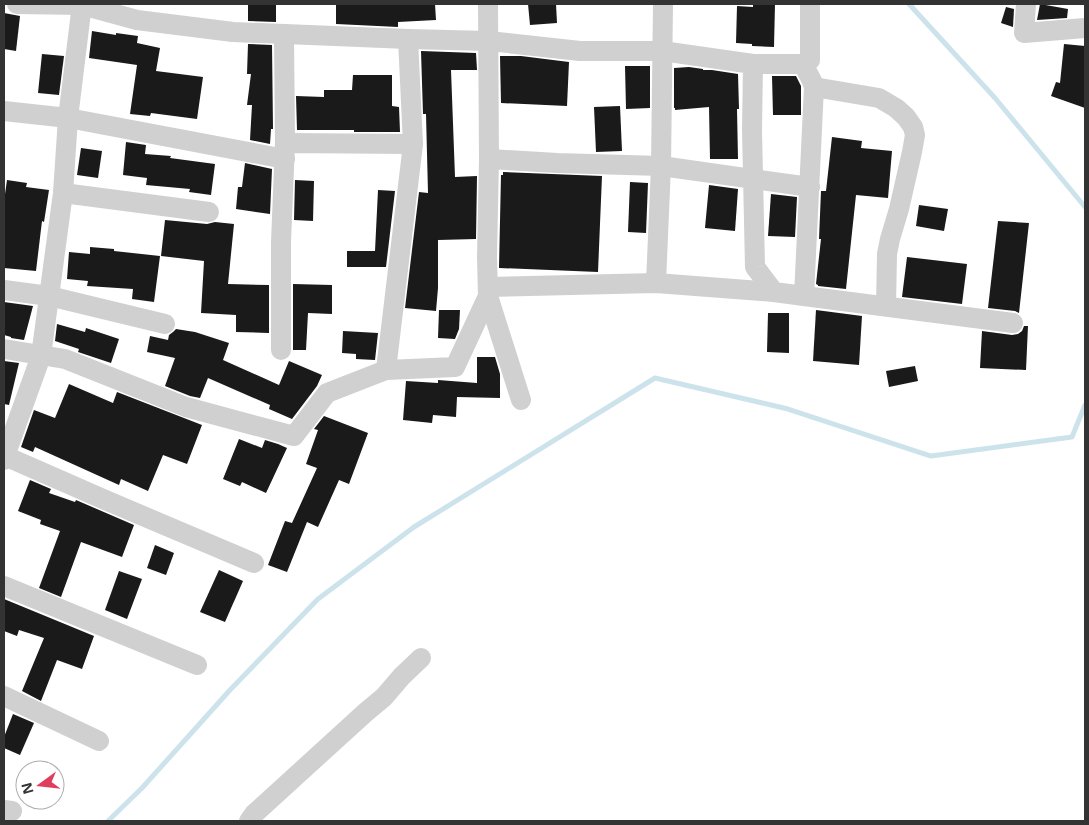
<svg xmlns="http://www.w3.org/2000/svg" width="1089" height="825" font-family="'Open Sans',sans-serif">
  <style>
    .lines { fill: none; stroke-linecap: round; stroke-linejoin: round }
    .stream { stroke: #cde3eb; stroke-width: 5 }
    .building { fill: #1a1a1a }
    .minor { stroke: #d0d0d0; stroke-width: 20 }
  </style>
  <rect width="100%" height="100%" fill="#fff"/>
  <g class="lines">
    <g class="stream">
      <path d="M909,4L995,98L1085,207"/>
      <path d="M108,821L142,788L230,690L318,599L414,527L655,378L788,409L931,456L1072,437L1085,405"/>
    </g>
  </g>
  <g class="building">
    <path d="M248,4H276V22L248,21Z"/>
    <path d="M336,4H435L436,20L398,22V27L336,24Z"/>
    <path d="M528,4H556L557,23L530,25Z"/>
    <path d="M753,4H775L774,47L752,46V44L736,43L737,6L753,7Z"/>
    <path d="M1040,4L1068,9L1067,18L1037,20Z"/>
    <path d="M1006,7L1014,9L1013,27L1001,23Z"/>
    <path d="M4,13L20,16L16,51L4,49Z"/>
    <path d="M92,31L116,35V33L138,36L137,43L160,48L156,71L203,77L197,119L151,113L150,116L130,114L137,65L89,58Z"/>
    <path d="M248,44L272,45L273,129H271L270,144L250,140L252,105H247L251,74H247Z"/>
    <path d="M1064,44L1085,46V108L1051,96L1056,82L1060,83Z"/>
    <path d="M421,51L476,53L477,70H451L455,177L477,176L476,239L438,240V288L436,311L405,308L419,192L428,193L426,114H423Z"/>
    <path d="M42,54L64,56L59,95L38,93Z"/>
    <path d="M500,56H521L569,62L567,106L501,103Z"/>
    <path d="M625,66H650V108L626,109Z"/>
    <path d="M689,67L703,69V70H712L738,74L739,109H737L738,159H710L709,107L675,110V108H674V68Z"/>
    <path d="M353,75H392V106L399,107L400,132H354V130H297L296,96L324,97V90H352Z"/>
    <path d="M772,76H796L801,86V115H773Z"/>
    <path d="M620,106L622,151L596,152L594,107Z"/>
    <path d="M832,137L862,141L861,148L892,151L888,198L856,195L846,289L818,286V285L816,284L821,239H819L821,191H826Z"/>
    <path d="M126,142L146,145L145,154L171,156L170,158L215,164L211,195L189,192L190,189L146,185L147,178L123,175Z"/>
    <path d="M81,148L102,151L98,178L77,175Z"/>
    <path d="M245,163L272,169L270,214L236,209L238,187H242Z"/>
    <path d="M503,172L602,176L598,272L499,268L501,175H503Z"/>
    <path d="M7,180L27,183L26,187L49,190L44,222L42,221L36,271L4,268V201Z"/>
    <path d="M295,180L314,181L313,221L294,220Z"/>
    <path d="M630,182L648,183L646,233L628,232Z"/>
    <path d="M709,185L738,189L735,231L705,228Z"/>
    <path d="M378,190L395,191L386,267H347V251H375Z"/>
    <path d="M771,194L797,197L795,237L768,236Z"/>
    <path d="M919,205L948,209L944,231L916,226Z"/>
    <path d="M165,220L207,224L215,222L234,224L228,284L269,285V333L236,332V315L201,313L204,261L161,256Z"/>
    <path d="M998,221L1029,223L1019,313L1015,311L988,308Z"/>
    <path d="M90,247L114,249V251L160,256L154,302L132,299L133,289L87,286L88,281L67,279L69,252L90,254Z"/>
    <path d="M907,257L967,264L962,304L902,297Z"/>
    <path d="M293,284L332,285V314L308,313L306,350H293Z"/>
    <path d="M4,302L33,306L24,340L11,338V337L4,335Z"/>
    <path d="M439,310H460L459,329L455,339L438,338Z"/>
    <path d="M816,310L862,316L859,365L813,361Z"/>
    <path d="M768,313H789V353L767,352Z"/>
    <path d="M57,324L85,332L86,328L119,339L111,363L78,352L79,349L55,341Z"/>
    <path d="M1024,326H1028L1026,370L980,368L982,331L1012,335L1018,334L1022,331Z"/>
    <path d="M176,329L195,332L229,343L223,360L279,385L289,361L322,375L317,386L292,419L269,409L270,405L208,378L200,398L190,396L165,386L175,358L147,352L150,336L168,340L169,335L173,332Z"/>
    <path d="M343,331L378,333L375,360L356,359V354L342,353Z"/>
    <path d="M477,357H495L500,374V398L457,397L456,417L433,415L432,423L403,420L406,381L438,383V380L477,383Z"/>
    <path d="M4,361L19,363L9,405L4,404Z"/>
    <path d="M915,366L918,381L889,387L886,371Z"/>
    <path d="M69,384L113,403L117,392L202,425L187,464L163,455L148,491L121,479L119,485L35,447L33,452L21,447L34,410L55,418Z"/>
    <path d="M324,416L368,433L349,484L339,480L318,527L307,522L287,572L268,565L285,521L292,523L317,468L306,464L318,430L314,429Z"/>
    <path d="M239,439L262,448L265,440L278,444L287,448L266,493L242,482L240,486L223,479Z"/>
    <path d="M30,480L51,489L49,493L75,502L76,500L134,525L122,557L81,542L61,597L39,588L60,531L40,524L41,520L18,511Z"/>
    <path d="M155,545L174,553L166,575L147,568Z"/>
    <path d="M219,570L243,581L225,622L200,612Z"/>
    <path d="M119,571L142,579L127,619L105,610Z"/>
    <path d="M4,599L94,636L82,669L57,660L41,701L22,691L44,638L19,630L17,636L4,631Z"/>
    <path d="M13,714L34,723L20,755L4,748V737Z"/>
  </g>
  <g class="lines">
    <g class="minor">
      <path d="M17,4L82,5L137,20L233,32L408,39L489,41L580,51H662L753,64L752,130L755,267L774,292L804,296L814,87L812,81L803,64"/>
      <path d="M488,4L489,159L487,257L488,296L521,400"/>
      <path d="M1026,4L1024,33L1085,28"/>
      <path d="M284,34L285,143"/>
      <path d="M753,64H803L810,60V4"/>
      <path d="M814,87L879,98L896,108L906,117L913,127L915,135L912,152L899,209L890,239L887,254L886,306"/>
      <path d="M4,111L68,118L285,159"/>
      <path d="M489,159L557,163L661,166L810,187"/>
      <path d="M63,193L209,212"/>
      <path d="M656,283L661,166L663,4"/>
      <path d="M488,287L656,283L774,292"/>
      <path d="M4,290L49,296L165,324"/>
      <path d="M804,296L1013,323"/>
      <path d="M4,349L65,359L186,407L294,436L327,393L386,370L455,367L488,296"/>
      <path d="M281,350V242L285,143L413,144L408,39"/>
      <path d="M386,370L413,144"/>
      <path d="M4,456H5L41,356L63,193L68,118L82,4"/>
      <path d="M4,460L5,456L103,499L254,563"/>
      <path d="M4,586L197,665"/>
      <path d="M4,696L99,741"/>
      <path d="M4,810L12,811"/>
      <path d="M249,821L254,814L366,712L384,697L402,676L421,658"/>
    </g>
  </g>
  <rect width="1089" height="825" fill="none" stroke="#333333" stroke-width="10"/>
  <g transform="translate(40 785) rotate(255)"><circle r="24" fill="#ffffff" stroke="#adadad"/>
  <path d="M0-4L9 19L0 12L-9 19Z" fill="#e03e5e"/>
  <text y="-8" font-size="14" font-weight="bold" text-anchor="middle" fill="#333333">N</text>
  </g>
</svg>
